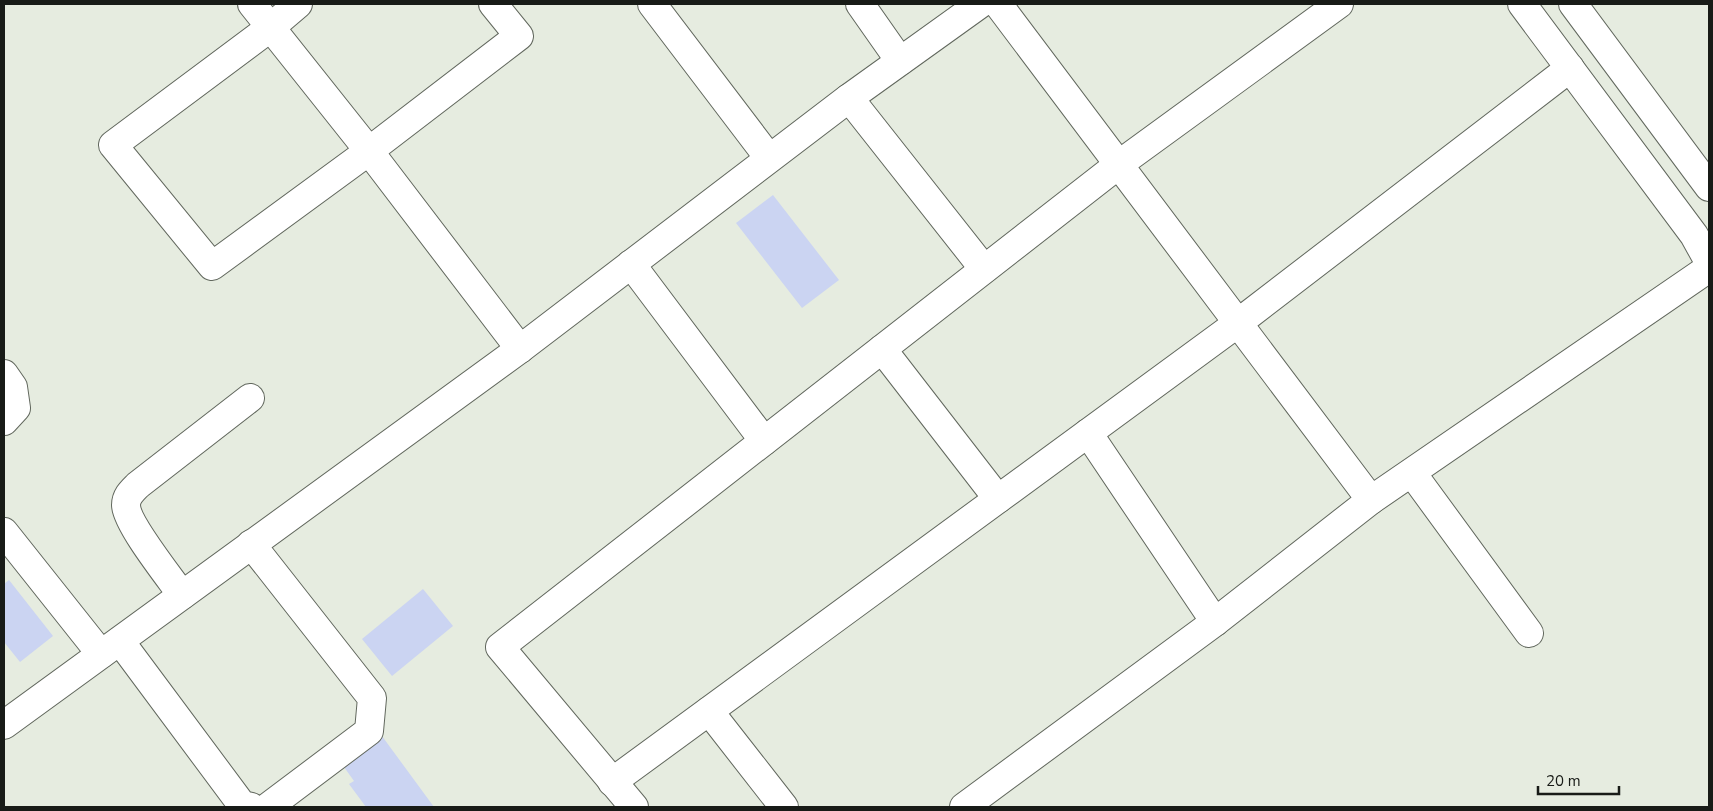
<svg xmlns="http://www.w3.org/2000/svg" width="1713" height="811" font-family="'Nunito Sans',sans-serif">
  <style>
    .building { fill: #cbd4f2 }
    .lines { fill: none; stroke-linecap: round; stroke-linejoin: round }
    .minor-casing { stroke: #61675d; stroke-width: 30 }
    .minor { stroke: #fff; stroke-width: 28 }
  </style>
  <rect width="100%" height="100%" fill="#e6ece0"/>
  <g class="building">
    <path d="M773,195L839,280L802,308L736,223Z"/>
    <path d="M9,580L53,636L20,662L4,642V584Z"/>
    <path d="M423,589L453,626L392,676L362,639Z"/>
    <path d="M379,732L434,807H366L349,784L354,781L344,767L366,751L362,745Z"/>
  </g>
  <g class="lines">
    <g class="minor-casing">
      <g id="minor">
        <path d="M252,4L369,151L520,349"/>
        <path d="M298,4L271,27L113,145L212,266L369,151L519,36L493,4"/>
        <path d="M652,4L769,158"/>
        <path d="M860,4L900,61"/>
        <path d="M998,4L1371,500"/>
        <path d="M1522,4L1694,235L1709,262"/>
        <path d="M1573,4L1709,187"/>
        <path d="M849,98L984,269"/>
        <path d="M631,264L764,441"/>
        <path d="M882,349L998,499"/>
        <path d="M4,374L13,387L16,408L4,421"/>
        <path d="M1088,433L1215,622"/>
        <path d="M1412,473L1529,633"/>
        <path d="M4,532L101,654"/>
        <path d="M251,544L372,698L369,731L268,807"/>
        <path d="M182,595C170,578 126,523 126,505C126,496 132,491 138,485L250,398"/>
        <path d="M120,641L242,805L251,807"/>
        <path d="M709,711L784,807"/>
        <path d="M4,725L520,349L849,98L980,4"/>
        <path d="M612,782L1238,323L1570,68"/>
        <path d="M634,807L500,647L1118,165L1339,4"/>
        <path d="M964,807L1215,622L1371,500L1709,268"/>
      </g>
    </g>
    <use href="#minor" class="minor"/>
  </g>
  <rect width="1713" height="811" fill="none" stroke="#181b17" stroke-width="10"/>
  <path d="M1538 786v8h81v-8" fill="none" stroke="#181b17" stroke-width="2.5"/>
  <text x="1546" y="786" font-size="15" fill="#181b17" stroke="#e6ece0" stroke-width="4" paint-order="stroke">20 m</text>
</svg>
